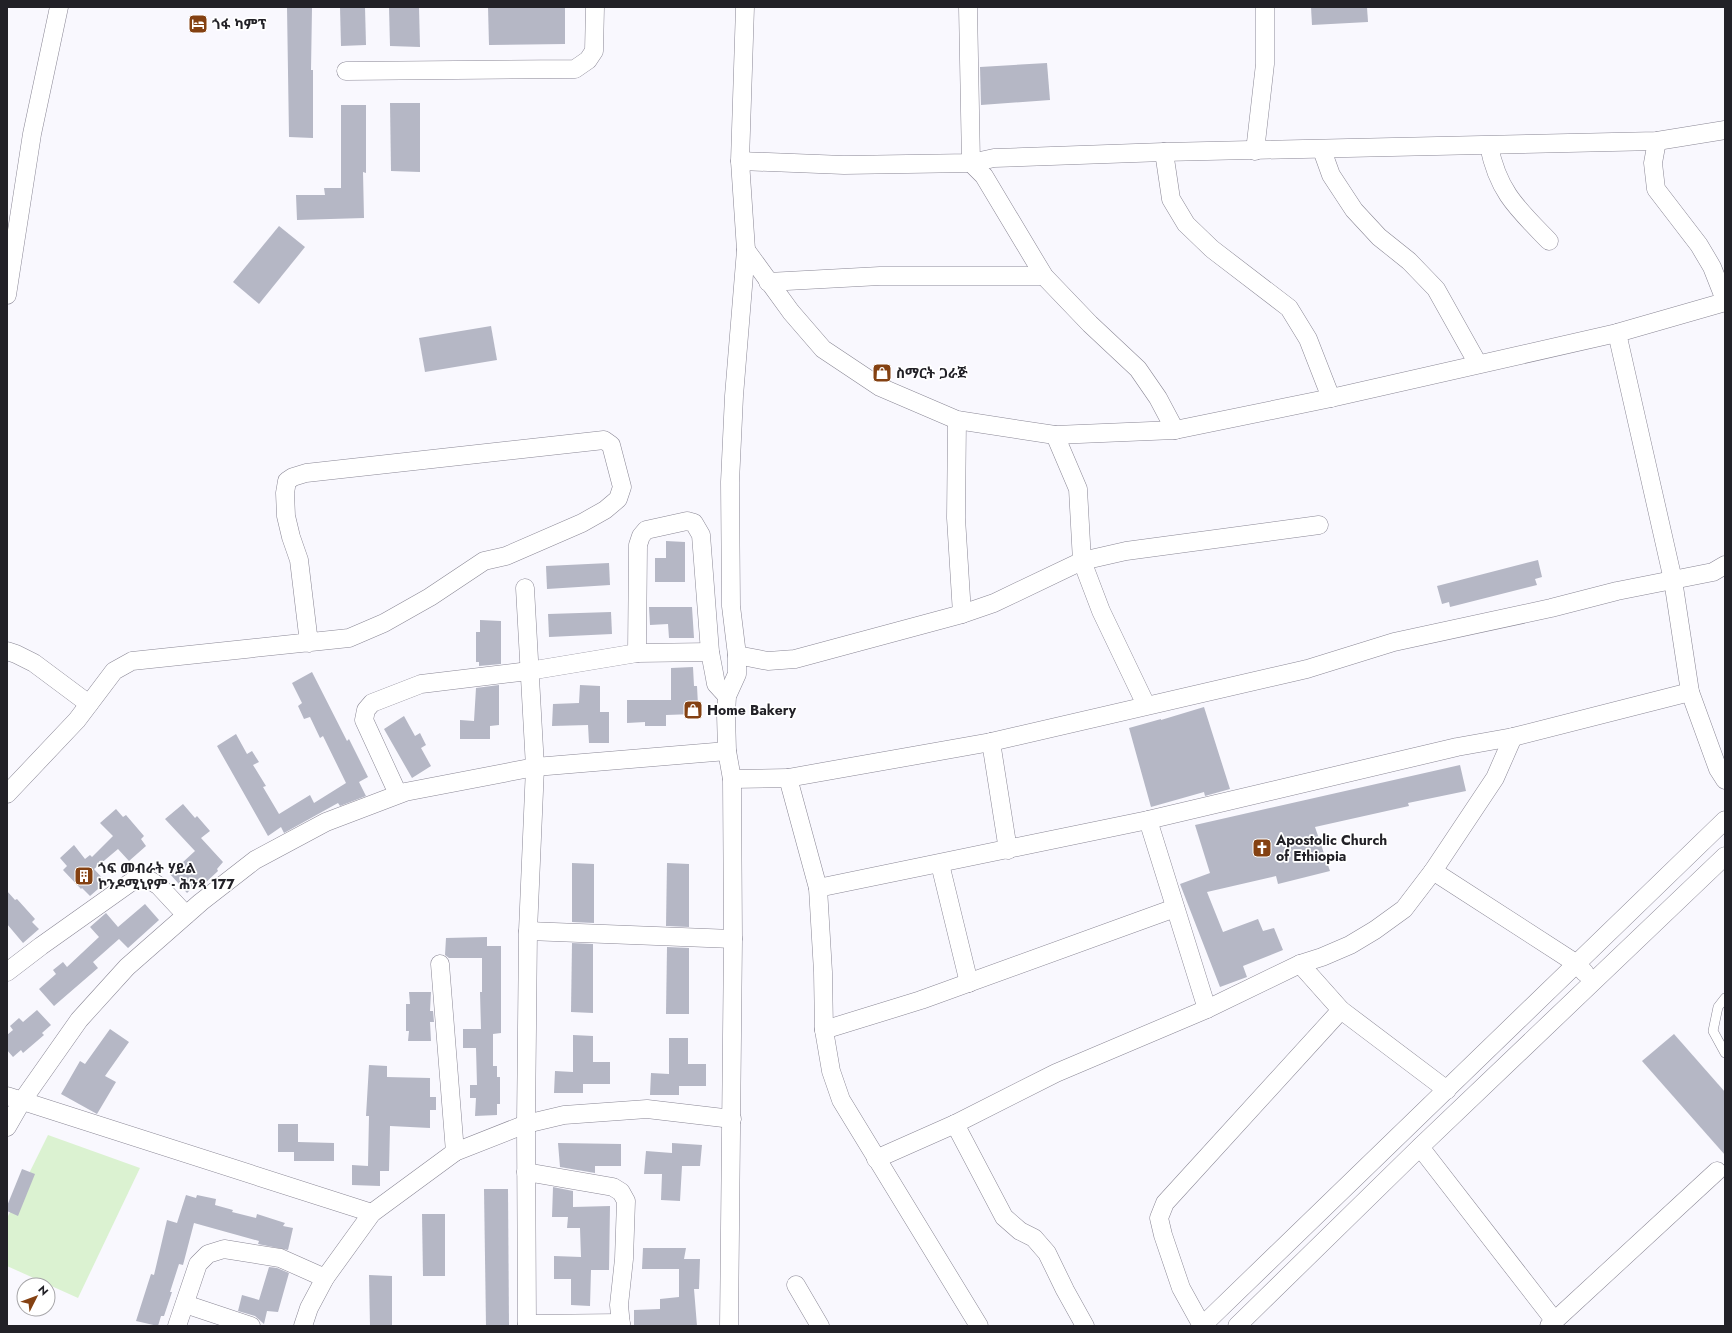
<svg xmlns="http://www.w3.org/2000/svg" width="1732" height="1333" font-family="Jost,'Noto Sans Ethiopic',sans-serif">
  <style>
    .green { fill: #dbf2d1 }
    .building { fill: #b5b7c5 }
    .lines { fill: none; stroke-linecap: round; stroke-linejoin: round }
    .service-casing { stroke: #8a8795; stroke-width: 10 }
    .minor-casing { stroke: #8a8795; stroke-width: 19 }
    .service { stroke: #fff; stroke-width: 9 }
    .minor { stroke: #fff; stroke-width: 18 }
    .labels { text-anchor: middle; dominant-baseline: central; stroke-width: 3.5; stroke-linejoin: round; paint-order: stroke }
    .poi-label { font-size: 14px; font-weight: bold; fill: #222127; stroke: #fff; text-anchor: start }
  </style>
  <rect width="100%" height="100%" fill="#f9f8fe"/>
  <path class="green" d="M48,1135L140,1168L78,1298L7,1266V1218Z"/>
  <g class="building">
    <path d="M287,7H312V8L311,70H313V138L289,137Z"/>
    <path d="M340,7H365L366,45L341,46Z"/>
    <path d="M389,7H419L420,47L390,46Z"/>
    <path d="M488,7H565V44L489,45Z"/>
    <path d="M1311,7H1367L1368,22L1312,25Z"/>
    <path d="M1047,63L1050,100L981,105L980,67Z"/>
    <path d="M390,103H420V172L391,171Z"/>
    <path d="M341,105H366V173L363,172L364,218L297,220L296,195H325L324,188H341Z"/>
    <path d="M279,226L305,247L259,304L233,282Z"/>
    <path d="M491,326L497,360L425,372L419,338Z"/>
    <path d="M666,541L685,542V582H655V558H666Z"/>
    <path d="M1538,560L1542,577L1535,579L1537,585L1450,607L1449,602L1442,604L1437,586Z"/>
    <path d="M609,563L610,585L547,589L546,566Z"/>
    <path d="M649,607H692L694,638H669L668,624L650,625Z"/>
    <path d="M611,612L612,634L549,637L548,614Z"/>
    <path d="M480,620L501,621V664L479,666V662H476V632H480Z"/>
    <path d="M693,667L694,686H697L698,705H694V714L666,715V726H645V722L627,723V700H671V668Z"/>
    <path d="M312,672L347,741L349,739L368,777L359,782L366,796L340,806L338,803L284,833L281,827L268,836L217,746L236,734L247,754L252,751L259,762L253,765L266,786L263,787L279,814L310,795L314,803L346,783L323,736L320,738L310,717L304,719L298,706L302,703L292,683Z"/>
    <path d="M499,685V725L490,726V739H460V720L474,721L476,688Z"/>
    <path d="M580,685L600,686V712H609V743H589L588,725L552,726L553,704L579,703Z"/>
    <path d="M1204,707L1230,789L1205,796L1204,792L1151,807L1129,728L1161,719V720Z"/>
    <path d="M404,716L415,736L420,733L426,745L421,748L431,766L412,778L384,729Z"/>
    <path d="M1460,765L1466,791L1408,803L1409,806L1315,827L1330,871L1278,884L1276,876L1207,892L1223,932L1258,919L1263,931L1274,928L1283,950L1243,966L1247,977L1220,987L1180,884L1210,873L1195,825Z"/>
    <path d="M183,804L195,818L197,816L210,831L201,838L223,862L217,869L218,871L204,884L199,881L187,893L170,874L195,851L165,819Z"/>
    <path d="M116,809L123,817L126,815L144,836L141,839L146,846L129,861L118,849L99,865L94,869L106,882L90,896L82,888L81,889L63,870L67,866L60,858L74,845L85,859L90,855L92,857L113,836L100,823Z"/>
    <path d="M572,863L594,864V923L572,922Z"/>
    <path d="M667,863L689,864V927L666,926Z"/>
    <path d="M7,891L15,900L17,899L35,919L32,922L39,929L23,943L7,924Z"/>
    <path d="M145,904L159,920L128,948L119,939L93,962L98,968L54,1006L39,989L56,974L53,970L63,962L67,967L99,937L90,927L106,913L118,927Z"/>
    <path d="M487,937V946H501V1033L493,1034V1066H497V1077H500V1104H497V1115L475,1116L476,1098H470V1085H477L476,1048H463V1029H481L480,992H482V958H449L445,955L446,938Z"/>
    <path d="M572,943L593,944V1013L571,1012Z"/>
    <path d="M667,947L689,948V1014H666Z"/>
    <path d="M409,992H431L430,1011H433L434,1022H430L431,1041H408L409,1031H406V1004H410Z"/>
    <path d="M37,1010L51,1025L42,1033L44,1035L23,1053L21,1050L13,1057L7,1050V1035L13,1030L10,1026L19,1018L23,1022Z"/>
    <path d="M110,1029L129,1042L105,1076L116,1082L97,1114L61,1094L80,1061L85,1064Z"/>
    <path d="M1674,1034L1725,1092V1155L1642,1061Z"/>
    <path d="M573,1035L593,1036V1062H610V1084H583V1093H554L555,1071L573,1072Z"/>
    <path d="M669,1038H688V1064H706V1086H679V1095H650L651,1073L669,1074Z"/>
    <path d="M369,1065L387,1066V1077L430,1078V1097H436V1110H430V1128L390,1126L389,1171H380V1186L352,1185V1165L368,1166L369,1116H366Z"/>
    <path d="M278,1124H298V1142L334,1143V1161H294V1152H278Z"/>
    <path d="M558,1143L621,1144V1166H595V1173L560,1167Z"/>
    <path d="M672,1143L702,1145L700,1166H682L680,1201L661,1200L662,1174H644L646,1151L672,1153Z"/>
    <path d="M22,1169L35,1174L18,1216L7,1211V1206Z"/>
    <path d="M553,1187L573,1191V1207L610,1206L609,1270H591L590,1306L571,1305V1279H554V1256L581,1257L580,1228H567L568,1217H552Z"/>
    <path d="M484,1189H508L509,1326H486Z"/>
    <path d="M186,1195L196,1198L197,1195L216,1199L215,1205L233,1210L232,1212L256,1218L257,1214L285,1223L283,1226L293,1228L288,1250L258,1244L259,1241L194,1223L183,1265L179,1264L170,1292H172L164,1316H161L158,1326L136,1321L151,1274L154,1275L167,1220L177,1223Z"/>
    <path d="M422,1214H445V1276H423Z"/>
    <path d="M643,1248H686L684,1259H700L699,1289H694L697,1326H634V1310L660,1309V1299L679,1297V1269H642Z"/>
    <path d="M269,1267L277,1268L289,1273L278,1312L267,1311L264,1324L255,1316L238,1311L242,1295L259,1300Z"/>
    <path d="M369,1275L392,1276V1326H370Z"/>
  </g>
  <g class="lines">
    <g class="service-casing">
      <path id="service" d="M1725,998L1718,1007L1713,1031L1725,1053"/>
    </g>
    <g class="minor-casing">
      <g id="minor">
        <path d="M968,7L971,163L984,176L1044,276L1090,324L1138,369L1158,398L1175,430"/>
        <path d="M346,71L575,69L588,60L594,51L595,7"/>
        <path d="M1657,141L1653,163L1656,189L1699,245L1712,267L1725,300"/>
        <path d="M1489,146C1498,192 1518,209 1549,241"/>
        <path d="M1322,150L1331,175L1354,210L1379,237L1409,261L1436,289L1478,364"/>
        <path d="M1255,151L1265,64V7"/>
        <path d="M1164,152L1171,199L1186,224L1212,249L1289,308L1308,339L1331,398"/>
        <path d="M740,161L844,165L971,163L994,158L1164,152L1657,141L1725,130"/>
        <path d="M746,250L791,312L823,349L880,387L957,420L1055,435L1175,430L1331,398L1617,333L1725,302"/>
        <path d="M768,282L880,276H1044"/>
        <path d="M7,295L32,134L59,7"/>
        <path d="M1617,333L1673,580L1690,692L1718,769L1725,780"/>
        <path d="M957,420L956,518L962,614"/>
        <path d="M1055,435L1078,489L1082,561L1101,611L1146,705"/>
        <path d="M525,588L535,767L528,931L526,1124L527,1326"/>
        <path d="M7,651L16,654L34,663L89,704"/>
        <path d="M637,653L638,545L641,536L646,530L687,521L694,523L701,535L710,652L714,673L716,684L727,696"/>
        <path d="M737,655L768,661L795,659L962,614L994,603L1082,561L1126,551L1319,525"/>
        <path d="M991,742L1008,850"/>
        <path d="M788,778L991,742L1307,669L1394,642L1551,608L1617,591L1713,572L1725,565"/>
        <path d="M732,779L788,778L818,888L823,972L824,1030L831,1071L841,1100L979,1326"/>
        <path d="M7,794L77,720L114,671L132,661L349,638L384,623L430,597L484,561L506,556L582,523L605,510L618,499L622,487L611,445L604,440L306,473L293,477L287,481L285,493L286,516L291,537L299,560L309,643"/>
        <path d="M398,794L364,720L366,710L372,703L421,684L529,671L637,653L710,652"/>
        <path d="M1148,820L1207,1009"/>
        <path d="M940,864L969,983"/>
        <path d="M1433,871L1577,964L1585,973"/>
        <path d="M818,888L1148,820L1457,747L1513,737L1690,692"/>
        <path d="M528,931L733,939"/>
        <path d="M440,964L455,1152"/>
        <path d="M1300,964L1341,1010L1447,1090"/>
        <path d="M7,972L41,946L134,880L148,879L159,886L186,915"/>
        <path d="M824,1030L921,1000L1175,908"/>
        <path d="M7,1096L372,1213"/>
        <path d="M955,1124L1004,1217L1020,1231L1034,1238L1047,1253L1065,1290L1085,1326"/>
        <path d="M7,1127L22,1101L79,1020L127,967L201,902L255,860L326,822L405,792L535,767L727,751"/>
        <path d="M1420,1147L1554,1320"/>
        <path d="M876,1159L955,1124L1056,1073L1207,1009L1300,964L1322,957L1350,945L1375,930L1404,909L1433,871L1495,778L1513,737"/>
        <path d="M526,1172L613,1187L621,1192L626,1201L624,1259L619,1305L621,1326"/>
        <path d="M796,1285L820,1326"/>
        <path d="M185,1304L251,1326"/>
        <path d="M527,1324L621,1323"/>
        <path d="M177,1326L198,1264L208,1254L224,1249L280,1258L325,1278"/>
        <path d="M303,1326L309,1308L325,1278L372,1213L455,1152L526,1124L564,1115L647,1109L732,1119"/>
        <path d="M729,1326L733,939L732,779L727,751L726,714L727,696L737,674V655L731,606L730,482L734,396L746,250L740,161L745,7"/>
        <path d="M1202,1326L1725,820"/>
        <path d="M1202,1326L1181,1288L1163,1235L1159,1218L1165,1203L1341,1010"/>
        <path d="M1237,1326L1420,1147L1725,856"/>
        <path d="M1549,1326L1717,1171"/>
      </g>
    </g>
    <use href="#service" class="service"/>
    <use href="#minor" class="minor"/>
  </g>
  <defs>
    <g id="hotel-square" transform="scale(1)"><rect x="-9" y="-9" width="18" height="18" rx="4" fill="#844112" stroke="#fff"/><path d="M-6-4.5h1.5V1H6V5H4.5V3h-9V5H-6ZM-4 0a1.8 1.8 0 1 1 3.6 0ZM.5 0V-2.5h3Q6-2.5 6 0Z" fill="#fff"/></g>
    <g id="shop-square" transform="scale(1)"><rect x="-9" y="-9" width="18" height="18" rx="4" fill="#844112" stroke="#fff"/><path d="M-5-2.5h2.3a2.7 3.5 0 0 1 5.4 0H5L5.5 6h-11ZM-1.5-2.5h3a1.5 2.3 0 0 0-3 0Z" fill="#fff"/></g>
    <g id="church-square" transform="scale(1)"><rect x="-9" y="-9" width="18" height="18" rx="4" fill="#844112" stroke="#fff"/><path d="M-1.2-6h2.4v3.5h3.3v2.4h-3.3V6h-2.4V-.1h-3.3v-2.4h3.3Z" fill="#fff"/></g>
    <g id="building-square" transform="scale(1)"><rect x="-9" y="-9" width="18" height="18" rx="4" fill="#844112" stroke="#fff"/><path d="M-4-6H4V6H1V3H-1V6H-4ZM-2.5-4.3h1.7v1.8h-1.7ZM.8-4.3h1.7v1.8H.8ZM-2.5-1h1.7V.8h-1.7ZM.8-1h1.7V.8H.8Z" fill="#fff"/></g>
  </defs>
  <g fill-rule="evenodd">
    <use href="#hotel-square" x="198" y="24"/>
    <use href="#shop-square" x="882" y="373"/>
    <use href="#shop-square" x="693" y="710"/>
    <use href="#church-square" x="1262" y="848"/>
    <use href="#building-square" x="84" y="876"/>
  </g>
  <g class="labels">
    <g class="poi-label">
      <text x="212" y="24">ጎፋ ካምፕ</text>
      <text x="896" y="373">ስማርት ጋራጅ</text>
      <text x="707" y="710">Home Bakery</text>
      <text x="1276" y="840">Apostolic Church<tspan x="1276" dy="16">of Ethiopia</tspan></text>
      <text x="98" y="868">ጎፍ መብራት ሃይል<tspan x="98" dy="16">ኮንዶሚኒየም - ሕንጻ 177</tspan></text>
    </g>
  </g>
  <rect width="1732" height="1333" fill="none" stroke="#222127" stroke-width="16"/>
  <g transform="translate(36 1297) rotate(48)"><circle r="19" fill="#ffffff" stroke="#a7a6a9"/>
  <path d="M0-3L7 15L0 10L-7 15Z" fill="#844112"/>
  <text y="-6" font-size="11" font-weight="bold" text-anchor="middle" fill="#222127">N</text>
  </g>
</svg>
